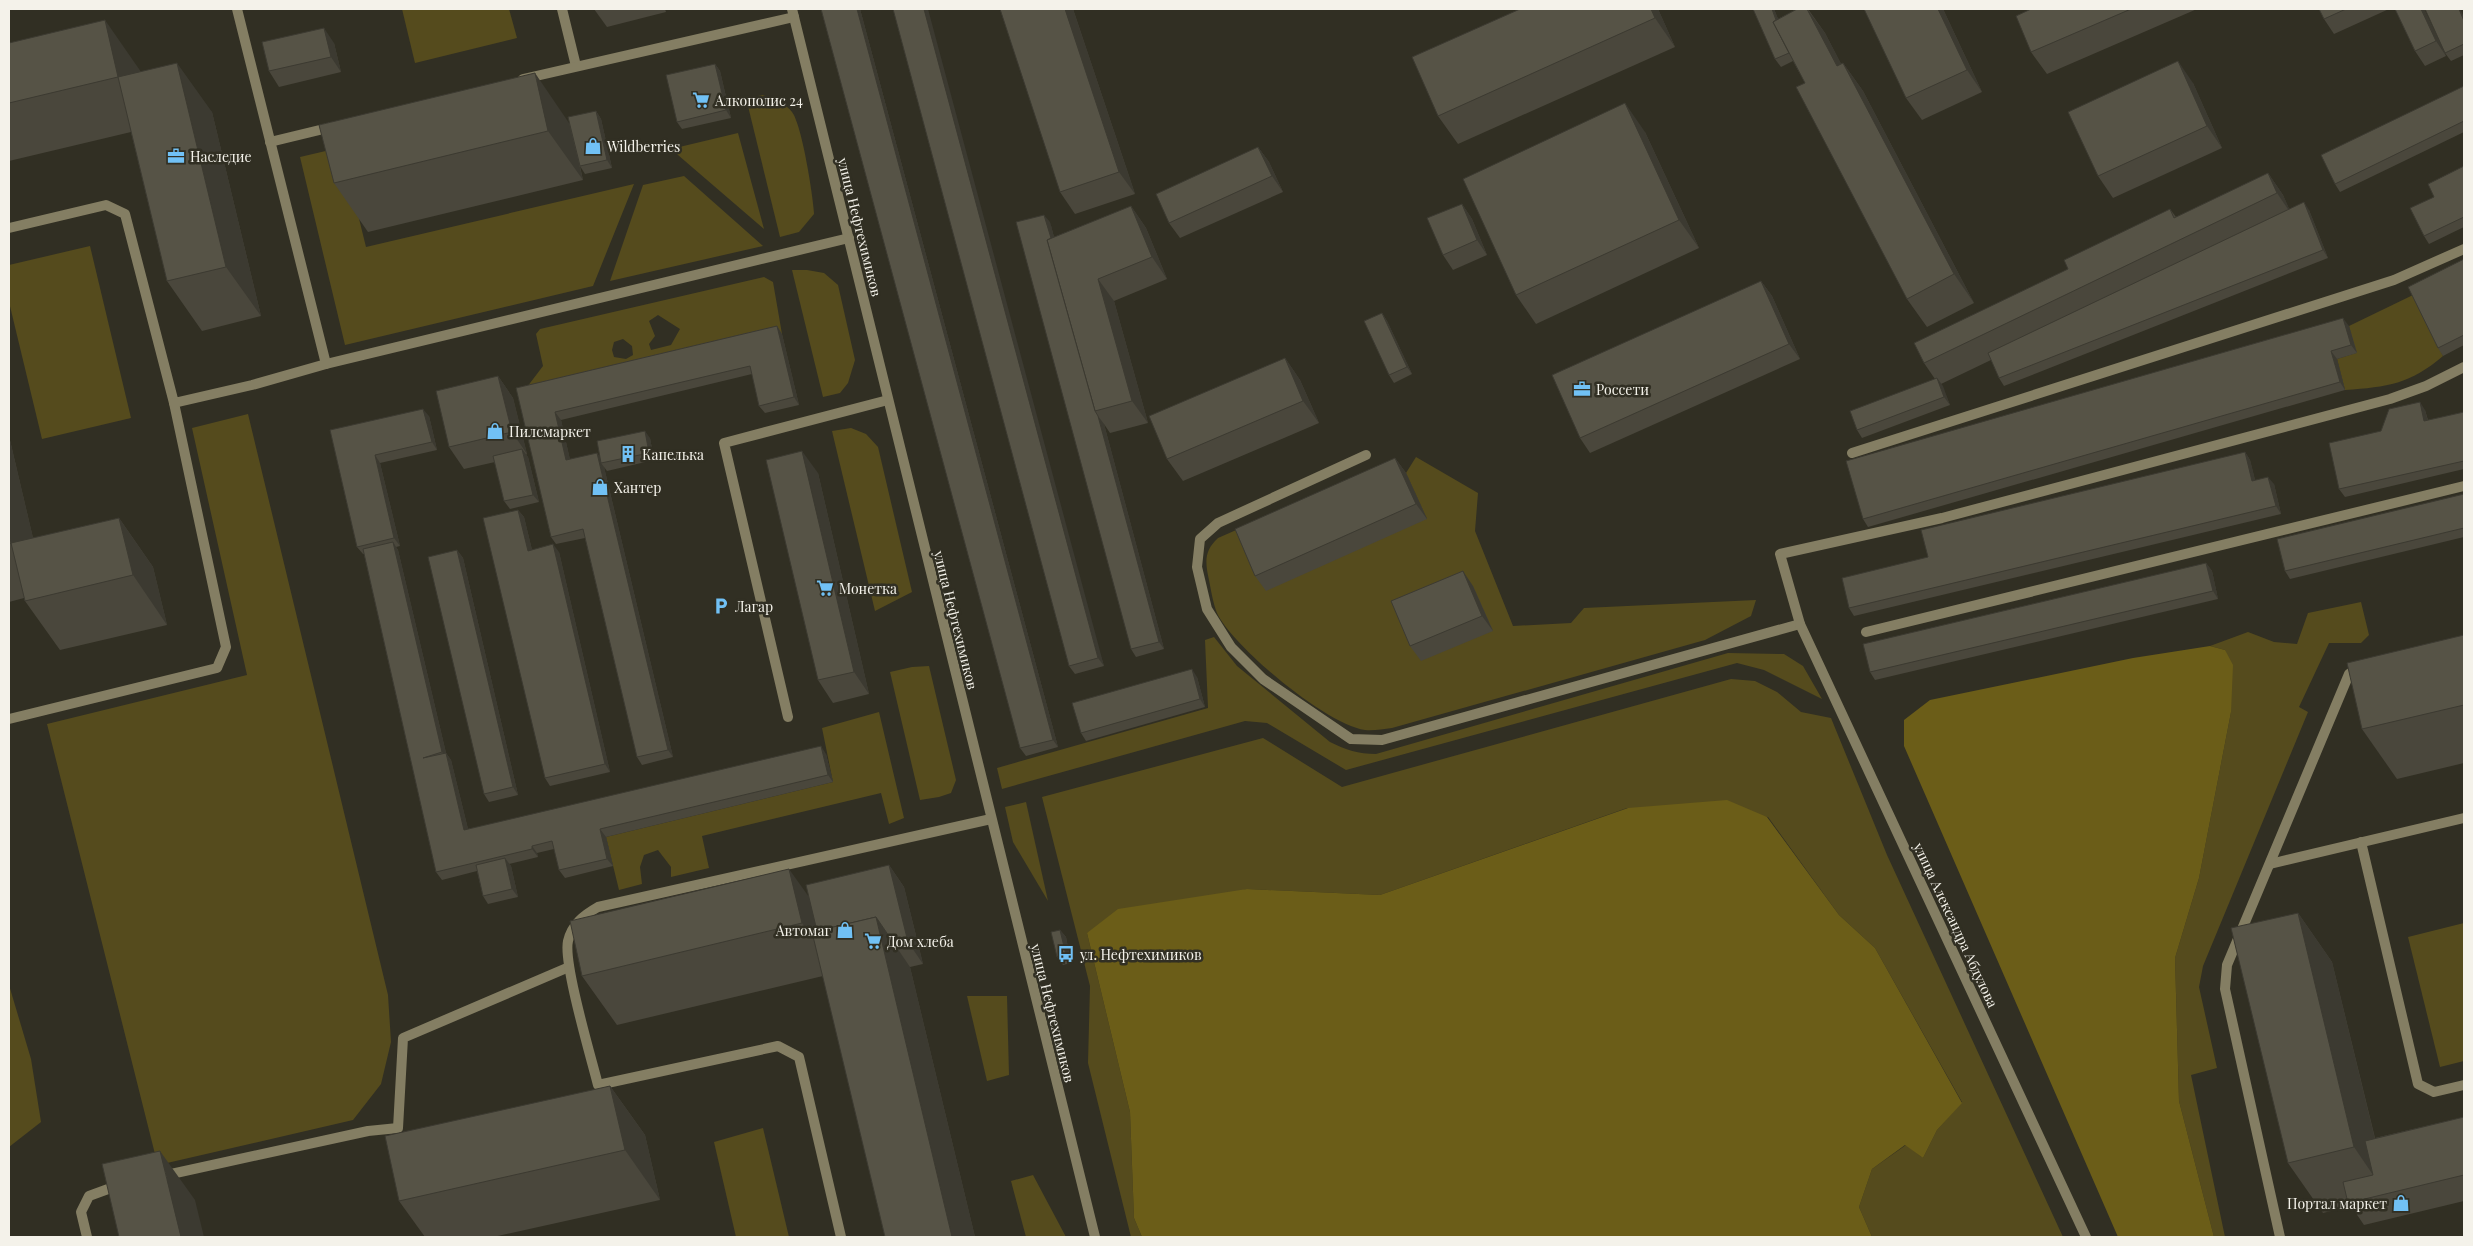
<svg xmlns="http://www.w3.org/2000/svg" width="2473" height="1246" font-family="'Playfair Display',serif">
  <style>
    .green { fill: #554b1d; fill-rule: evenodd }
    .forest { fill: #6b5d18 }
    .lines { fill: none; stroke-linecap: round; stroke-linejoin: round }
    .lane { stroke: #847e63; stroke-width: 10 }
    .street { stroke: #847e63; stroke-width: 10 }
    .wall { fill: #4a473c }
    .shaded-wall { fill: #3c3a31 }
    .building { fill: #565346; stroke: #3c3a31 }
    .labels { text-anchor: middle; dominant-baseline: central; stroke-width: 5; stroke-linejoin: round; paint-order: stroke }
    .poi-label { font-size: 14px; fill: #f4f2ea; stroke: #312f23; text-anchor: start }
    .street-label { font-size: 14px; fill: #f4f2ea; stroke: #312f23 }
  </style>
  <rect width="100%" height="100%" fill="#312f23"/>
  <g class="green">
    <path d="M402,9H509L517,38L415,63Z"/>
    <path d="M763,95C775,99 784,102 792,112C802,125 813,196 814,214L799,232L780,237L746,98Z"/>
    <path d="M738,133L764,229L671,149Z"/>
    <path d="M394,135L347,170L366,247L634,184L593,286L345,345L300,157Z"/>
    <path d="M684,176L763,246L610,281L643,185Z"/>
    <path d="M90,246L131,418L42,439L9,302V265Z"/>
    <path d="M792,270H807L824,273L838,285L855,360L848,383L840,393L823,397Z"/>
    <path d="M764,277L773,282L782,334L521,395L543,366L536,334L540,329ZM658,315L680,329L671,345L651,350L649,344L655,336L649,321ZM623,339L632,346L633,355L626,359L614,357L612,350L614,342Z"/>
    <path d="M2413,295L2443,356C2410,384 2388,387 2345,390L2337,359L2356,353L2349,326Z"/>
    <path d="M248,414L388,995L391,1042L381,1084L353,1120L167,1163L155,1154L47,724L247,675L192,428Z"/>
    <path d="M851,428L866,434L878,447L912,592L875,611L832,431Z"/>
    <path d="M1416,457L1478,493L1475,531L1513,626L1571,623L1584,608L1756,600L1751,616L1705,640L1392,728C1383,729 1373,731 1365,730C1327,725 1233,647 1217,613C1213,603 1211,590 1209,580C1205,562 1204,551 1218,538L1359,476L1427,519L1406,473Z"/>
    <path d="M2361,602L2369,635L2361,643H2329L2299,707L2308,712L2203,966L2199,987L2217,1068L2191,1075L2225,1237H2214L2179,1101L2175,958L2199,878L2231,712L2225,650L2210,646L2248,632L2274,642L2297,644L2308,613Z"/>
    <path d="M1214,637L1237,666L1330,742C1346,750 1358,754 1376,754L1728,653L1784,654L1803,666L1822,699L1764,670L1737,663L1346,770L1267,723L1245,721L1002,789L997,768L1208,708L1205,640Z"/>
    <path d="M929,666L956,780L951,793L939,797L920,800L890,672L912,667Z"/>
    <path d="M1731,679L1755,681L1777,692L1801,712L1831,718L1887,855L2063,1237H1872L1859,1207L1872,1169L1906,1145L1923,1158L1937,1130L1962,1102L1875,948L1839,915L1768,817L1627,808L1380,895L1247,889L1087,933L1130,1112L1134,1218L1142,1237H1131L1088,1063L1090,986L1042,797L1263,738L1342,787Z"/>
    <path d="M879,712L904,818L889,824L881,793L702,836L709,868L671,877V867L658,850L644,855L640,867L642,884L619,890L606,837L833,782L822,728Z"/>
    <path d="M1026,802L1048,901L1013,842L1005,807Z"/>
    <path d="M2464,923V1061L2440,1067L2408,937Z"/>
    <path d="M9,985L31,1059L41,1122L9,1147Z"/>
    <path d="M967,996H1007L1009,1075L987,1081Z"/>
    <path d="M763,1128L789,1237H736L714,1142Z"/>
    <path d="M1033,1175L1066,1237H1026L1011,1181Z"/>
  </g>
  <g class="forest">
    <path d="M2210,646L2225,650L2233,665L2231,712L2199,878L2175,958L2179,1101L2214,1237H2118L1904,746V720L1930,700L2133,658Z"/>
    <path d="M1727,800L1767,817L1839,915L1875,948L1962,1103L1937,1130L1923,1158L1905,1145L1872,1169L1859,1207L1872,1237H1142L1134,1218L1130,1112L1087,933L1118,909L1247,889L1380,895L1628,808Z"/>
  </g>
  <g class="lines">
    <g class="lane">
      <path d="M237,9L326,364"/>
      <path d="M562,9L576,66"/>
      <path d="M523,79L794,17"/>
      <path d="M270,142L332,127"/>
      <path d="M9,228L106,205L125,214L174,403L252,385L326,364L849,238"/>
      <path d="M1852,453L2394,280L2464,249"/>
      <path d="M1366,455L1218,523L1200,539L1197,567L1207,609L1231,647L1263,679L1351,739L1382,740L1800,624L1780,554L1942,518L2390,399L2426,386L2464,367"/>
      <path d="M1866,632L2464,486"/>
      <path d="M788,717L724,443L888,400"/>
      <path d="M9,719L217,668L226,647L174,403"/>
      <path d="M2361,842L2418,1084L2434,1092L2464,1085"/>
      <path d="M2270,864L2464,818"/>
      <path d="M162,1176L368,1131L398,1128L403,1038L569,967"/>
      <path d="M87,1237L81,1212L89,1196L119,1185"/>
      <path d="M841,1237L799,1057L778,1046L598,1085C591,1057 563,963 568,941C572,924 584,915 598,907L991,819"/>
      <path d="M2280,1237L2225,989L2227,965L2349,674L2361,666"/>
    </g>
    <g class="street">
      <path d="M792,9L1095,1237"/>
      <path d="M1800,624L2086,1237"/>
    </g>
  </g>
  <g class="wall">
    <path d="M594,9H665L666,12L607,27Z"/>
    <path d="M821,9H860L1058,747L1026,756L1020,748Z"/>
    <path d="M893,9L1104,666L1075,674L1069,666Z"/>
    <path d="M1073,9L1135,194L1075,214L1060,192Z"/>
    <path d="M1520,9H1658L1675,47L1458,144L1438,116Z"/>
    <path d="M1753,9H1774L1778,19L1797,9H1808L1825,33L1841,64L1843,63L1863,91L1974,303L1927,327L1907,299L1805,83L1793,61L1781,67L1775,59Z"/>
    <path d="M1943,9L1982,92L1922,120L1906,98Z"/>
    <path d="M2031,9H2197L2047,74L2031,52Z"/>
    <path d="M2319,9H2389L2334,34L2324,19Z"/>
    <path d="M2395,9H2424L2446,56L2425,66L2415,51Z"/>
    <path d="M2464,17V55L2451,61L2445,53Z"/>
    <path d="M9,43L139,69L140,72L212,112L261,316L202,331L167,281L131,132L9,161Z"/>
    <path d="M334,43L341,72L279,87L269,71Z"/>
    <path d="M715,64L720,71L731,118L682,129L677,122Z"/>
    <path d="M2193,83L2222,148L2113,198L2098,176Z"/>
    <path d="M2464,86V132L2340,192L2335,184Z"/>
    <path d="M596,111L601,119L612,168L585,174L580,166L583,180L368,232L334,183L569,123Z"/>
    <path d="M1645,132L1699,248L1536,324L1516,295Z"/>
    <path d="M1258,147L1269,162L1283,192L1180,238L1169,223Z"/>
    <path d="M2464,166V227L2429,244L2424,236L2434,197Z"/>
    <path d="M2268,173L2283,195L2289,209L2309,210L2328,258L2004,386L1999,378L1991,360L1941,384L1950,405L1862,438L1857,430L1935,379L1924,363L2068,269L2170,209L2176,217Z"/>
    <path d="M1462,204L1472,219L1487,255L1453,270L1443,255Z"/>
    <path d="M1131,206L1146,228L1167,279L1114,301L1148,423L1110,433L1104,424L1164,649L1136,657L1131,649L1050,222L1054,237Z"/>
    <path d="M2464,259V345L2443,356L2438,348Z"/>
    <path d="M1761,281L1772,296L1800,359L1590,453L1580,438Z"/>
    <path d="M1382,313L1387,321L1412,374L1394,383L1389,375Z"/>
    <path d="M777,326L782,334L799,405L765,413L759,406L752,374L561,420L570,460L597,453L600,457L650,438L654,460L607,471L604,467L673,757L642,765L637,757L585,538L556,544L551,537L516,388Z"/>
    <path d="M2349,326L2357,353L2337,359L2345,390L1868,527L1863,519Z"/>
    <path d="M1285,358L1300,380L1319,423L1183,481L1167,459Z"/>
    <path d="M498,376L513,398L527,454L526,455L528,457L539,502L510,509L504,501L495,462L464,469L449,447Z"/>
    <path d="M2425,410L2428,420L2464,412V469L2345,497L2339,489L2381,431Z"/>
    <path d="M429,416L437,450L380,463L400,546L396,547L398,550L446,753L451,760L468,829L826,754L833,782L606,837L613,866L565,878L559,870L554,849L537,853L538,857L509,864L511,866L518,897L488,904L483,896L477,871L442,880L436,872L364,554H363L357,547L330,430Z"/>
    <path d="M9,436L33,538L119,518L153,567L167,625L60,650L25,601L24,598L9,602Z"/>
    <path d="M2245,452L2250,460L2255,480L2274,484L2281,514L1854,616L1849,608L1928,557Z"/>
    <path d="M1395,458L1406,473L1427,519L1266,591L1255,576Z"/>
    <path d="M818,473L869,694L833,703L818,680Z"/>
    <path d="M2464,494V537L2290,579L2285,571Z"/>
    <path d="M518,510L524,517L532,550L559,552L610,772L550,786L545,778Z"/>
    <path d="M457,550L463,558L518,795L489,802L484,794Z"/>
    <path d="M2206,563L2212,571L2218,599L1875,680L1870,672Z"/>
    <path d="M1473,586L1493,631L1421,661L1410,646Z"/>
    <path d="M2464,635V763L2397,779L2362,729Z"/>
    <path d="M1197,677L1205,707L1086,741L1081,733Z"/>
    <path d="M889,865L904,887L923,964L910,967L975,1237H885L823,976L617,1025L582,976L809,896Z"/>
    <path d="M2298,913L2332,962L2375,1138L2464,1117V1201L2364,1225L2351,1206L2323,1213L2288,1163Z"/>
    <path d="M1060,930L1066,937L1071,963L1063,965L1057,957Z"/>
    <path d="M610,1086L645,1135L660,1200L493,1237H425L399,1201Z"/>
  </g>
  <g class="shaded-wall">
    <path d="M857,9H860L1058,747L1053,740Z"/>
    <path d="M924,9H928L1104,666L1098,658Z"/>
    <path d="M1065,9H1073L1135,194L1119,172Z"/>
    <path d="M1651,9H1658L1675,47L1655,18Z"/>
    <path d="M1772,9H1774L1796,60L1790,52Z"/>
    <path d="M1807,9L1825,33L1857,94L1837,66Z"/>
    <path d="M1938,9H1943L1982,92L1967,70Z"/>
    <path d="M2421,9H2424L2446,56L2436,41Z"/>
    <path d="M2459,9H2460L2464,17V21Z"/>
    <path d="M105,20L139,69L153,126L118,77Z"/>
    <path d="M324,28L334,43L341,72L331,57Z"/>
    <path d="M2178,61L2193,83L2222,148L2207,126Z"/>
    <path d="M177,63L212,112L261,316L226,267Z"/>
    <path d="M1843,63L1863,91L1974,303L1954,274Z"/>
    <path d="M715,64L720,71L731,118L726,110Z"/>
    <path d="M535,73L569,123L583,180L548,131Z"/>
    <path d="M1625,103L1645,132L1699,248L1679,220Z"/>
    <path d="M596,111L601,119L612,168L607,160Z"/>
    <path d="M1258,147L1269,162L1283,192L1272,176Z"/>
    <path d="M2268,173L2283,195L2292,215L2277,193Z"/>
    <path d="M2304,202L2309,210L2328,258L2323,250Z"/>
    <path d="M1462,204L1472,219L1487,255L1477,240Z"/>
    <path d="M1131,206L1146,228L1167,279L1152,257Z"/>
    <path d="M1044,215L1050,222L1100,410H1097Z"/>
    <path d="M1098,279L1114,301L1148,423L1132,401Z"/>
    <path d="M1761,281L1772,296L1800,359L1789,344Z"/>
    <path d="M1382,313L1387,321L1412,374L1407,367Z"/>
    <path d="M2343,318L2349,326L2357,353L2351,345Z"/>
    <path d="M777,326L782,334L799,405L794,397Z"/>
    <path d="M2331,351L2337,359L2345,390L2340,382Z"/>
    <path d="M1285,358L1300,380L1319,423L1303,401Z"/>
    <path d="M498,376L513,398L527,454L512,432Z"/>
    <path d="M1937,378L1943,386L1950,405L1944,397Z"/>
    <path d="M2420,402L2425,410L2430,429L2424,421Z"/>
    <path d="M423,409L429,416L437,450L432,442Z"/>
    <path d="M555,412L561,420L572,468L566,460Z"/>
    <path d="M1098,416L1104,424L1164,649L1159,642Z"/>
    <path d="M645,431L650,438L654,460L649,453Z"/>
    <path d="M9,436L46,593L11,543L9,534Z"/>
    <path d="M522,449L528,457L539,502L533,495Z"/>
    <path d="M802,451L818,473L869,694L854,672Z"/>
    <path d="M2245,452L2250,460L2257,488L2252,481Z"/>
    <path d="M597,453L603,461L601,463L604,467L673,757L668,750Z"/>
    <path d="M375,455L380,463L400,546L394,538Z"/>
    <path d="M1395,458L1406,473L1427,519L1416,504Z"/>
    <path d="M2268,477L2274,484L2281,514L2276,506Z"/>
    <path d="M518,510L524,517L534,558L528,551Z"/>
    <path d="M119,518L153,567L167,625L133,575Z"/>
    <path d="M393,542L398,550L446,753L451,760L470,837L464,830L448,760L442,752Z"/>
    <path d="M553,544L559,552L610,772L605,764Z"/>
    <path d="M457,550L463,558L518,795L513,787Z"/>
    <path d="M2206,563L2212,571L2218,599L2213,591Z"/>
    <path d="M1463,571L1473,586L1493,631L1482,616Z"/>
    <path d="M1192,669L1197,677L1205,707L1200,699Z"/>
    <path d="M821,746L826,754L833,782L828,775Z"/>
    <path d="M600,829L606,837L613,866L607,859Z"/>
    <path d="M532,846L537,853L538,857L532,849Z"/>
    <path d="M505,858L511,866L518,897L512,889Z"/>
    <path d="M889,865L904,887L923,964L908,942Z"/>
    <path d="M789,869L824,918L829,961L802,923Z"/>
    <path d="M2298,913L2332,962L2388,1193L2386,1194L2354,1147Z"/>
    <path d="M876,917L910,967L975,1237H952Z"/>
    <path d="M1060,930L1066,937L1071,963L1066,955Z"/>
    <path d="M610,1086L645,1135L660,1200L625,1150Z"/>
    <path d="M160,1151L195,1200L204,1237H181Z"/>
  </g>
  <g class="building">
    <path d="M821,9H857L1053,740L1020,748Z"/>
    <path d="M893,9H924L1098,658L1069,666Z"/>
    <path d="M1000,9H1065L1119,172L1060,192Z"/>
    <path d="M1520,9H1651L1655,18L1438,116L1412,57Z"/>
    <path d="M1753,9H1772L1776,20L1773,22L1789,53L1775,59Z"/>
    <path d="M1797,9H1807L1837,66L1843,63L1954,274L1907,299L1796,87L1805,83L1773,22Z"/>
    <path d="M1864,9H1938L1967,70L1906,98Z"/>
    <path d="M2031,9H2131L2031,52L2016,16Z"/>
    <path d="M2319,9H2346L2324,19Z"/>
    <path d="M2395,9H2421L2436,41L2415,51Z"/>
    <path d="M2425,9H2459L2464,21V44L2445,53Z"/>
    <path d="M105,20L118,77L177,63L226,267L167,281L118,77L9,103V43Z"/>
    <path d="M324,28L331,57L269,71L262,42Z"/>
    <path d="M2178,61L2207,126L2098,176L2068,112Z"/>
    <path d="M715,64L726,110L677,122L666,75Z"/>
    <path d="M535,73L548,131L334,183L319,125Z"/>
    <path d="M2464,86V121L2335,184L2321,155Z"/>
    <path d="M1625,103L1679,220L1516,295L1463,179Z"/>
    <path d="M596,111L607,160L580,166L568,117Z"/>
    <path d="M1258,147L1272,176L1169,223L1156,194Z"/>
    <path d="M2464,166V217L2424,236L2410,208L2434,197L2428,184Z"/>
    <path d="M2268,173L2277,193L1924,363L1914,343L2068,269L2064,260L2170,209L2174,218Z"/>
    <path d="M2304,202L2323,250L1999,378L1988,353Z"/>
    <path d="M1462,204L1477,240L1443,255L1427,218Z"/>
    <path d="M1131,206L1152,257L1098,279L1132,401L1095,411L1047,240Z"/>
    <path d="M1044,215L1051,238L1047,240L1095,411L1098,416L1159,642L1131,649L1016,222Z"/>
    <path d="M2464,259V335L2438,348L2408,287Z"/>
    <path d="M1761,281L1789,344L1580,438L1552,375Z"/>
    <path d="M1382,313L1407,367L1389,375L1364,321Z"/>
    <path d="M2343,318L2351,345L2331,351L2340,382L1863,519L1846,461Z"/>
    <path d="M777,326L794,397L759,406L750,366L555,412L566,460L597,453L668,750L637,757L583,529L551,537L516,388Z"/>
    <path d="M1285,358L1303,401L1167,459L1149,416Z"/>
    <path d="M498,376L512,432L449,447L436,391Z"/>
    <path d="M1937,378L1944,397L1857,430L1850,411Z"/>
    <path d="M2420,402L2424,421L2464,412V461L2339,489L2329,443L2381,431L2389,409Z"/>
    <path d="M423,409L432,442L375,455L394,538L357,547L330,430Z"/>
    <path d="M645,431L649,453L601,463L597,441Z"/>
    <path d="M522,449L533,495L504,501L493,456Z"/>
    <path d="M802,451L854,672L818,680L766,460Z"/>
    <path d="M2245,452L2252,481L2268,477L2276,506L1849,608L1842,578L1928,557L1921,530Z"/>
    <path d="M1395,458L1416,504L1255,576L1235,529Z"/>
    <path d="M2464,494V528L2285,571L2277,539Z"/>
    <path d="M518,510L528,551L553,544L605,764L545,778L483,518Z"/>
    <path d="M119,518L133,575L25,601L11,543Z"/>
    <path d="M9,534L11,543L9,544Z"/>
    <path d="M393,542L442,752L423,758L446,753L464,830L821,746L828,775L600,829L607,859L559,870L552,841L532,846V849L436,872L363,549Z"/>
    <path d="M457,550L513,787L484,794L428,557Z"/>
    <path d="M2206,563L2213,591L1870,672L1863,644Z"/>
    <path d="M1463,571L1482,616L1410,646L1391,601Z"/>
    <path d="M2464,635V705L2362,729L2347,663Z"/>
    <path d="M1192,669L1200,699L1081,733L1072,703Z"/>
    <path d="M505,858L512,889L483,896L476,865Z"/>
    <path d="M889,865L908,942L895,945L876,917L817,931L806,885Z"/>
    <path d="M789,869L802,923L582,976L570,921Z"/>
    <path d="M2298,913L2354,1147L2288,1163L2231,928Z"/>
    <path d="M876,917L952,1237H885L812,932Z"/>
    <path d="M1060,930L1066,955L1057,957L1051,932Z"/>
    <path d="M610,1086L625,1150L399,1201L385,1136Z"/>
    <path d="M2464,1117V1175L2348,1203L2343,1182L2373,1175L2365,1141Z"/>
    <path d="M160,1151L181,1237H119L102,1164Z"/>
  </g>
  <defs>
    <g id="supermarket-bare" transform="scale(1.35)"><path d="M-6-5.5h2.5l.6 2H6L4.5 2H-2.5L-4.4-4H-6ZM-1.5 3.2a1.3 1.3 0 1 0 .1 0ZM3 3.2a1.3 1.3 0 1 0 .1 0Z" fill="#71c1f5" stroke="#312f23" stroke-width="2.5" paint-order="stroke"/></g>
    <g id="shop-bare" transform="scale(1.35)"><path d="M-5-2.5h2.3a2.7 3.5 0 0 1 5.4 0H5L5.5 6h-11ZM-1.5-2.5h3a1.5 2.3 0 0 0-3 0Z" fill="#71c1f5" stroke="#312f23" stroke-width="2.5" paint-order="stroke"/></g>
    <g id="office-bare" transform="scale(1.35)"><path d="M-6-3h4V-5.5h4V-3h4V5H-6ZM-1-4.5V-3h2v-1.5ZM-6 0V1H6V0Z" fill="#71c1f5" stroke="#312f23" stroke-width="2.5" paint-order="stroke"/></g>
    <g id="building-bare" transform="scale(1.35)"><path d="M-4-6H4V6H1V3H-1V6H-4ZM-2.5-4.3h1.7v1.8h-1.7ZM.8-4.3h1.7v1.8H.8ZM-2.5-1h1.7V.8h-1.7ZM.8-1h1.7V.8H.8Z" fill="#71c1f5" stroke="#312f23" stroke-width="2.5" paint-order="stroke"/></g>
    <g id="parking-bare" transform="scale(1.35)"><path d="M-3.5-5.5H1a3.5 3.5 0 0 1 0 7H-1V5.5H-3.5ZM-1-3.4V-.6H.8a1.4 1.4 0 0 0 0-2.8Z" fill="#71c1f5" stroke="#312f23" stroke-width="2.5" paint-order="stroke"/></g>
    <g id="bus-bare" transform="scale(1.35)"><path d="M-5-6H5V4H4V6H2V4H-2V6H-4V4H-5ZM-3.5-4V0h7V-4ZM-3.5 1.2v1.5H-2V1.2ZM2 1.2v1.5H3.5V1.2Z" fill="#71c1f5" stroke="#312f23" stroke-width="2.5" paint-order="stroke"/></g>
  </defs>
  <g fill-rule="evenodd">
    <use href="#supermarket-bare" x="701" y="100"/>
    <use href="#shop-bare" x="593" y="146"/>
    <use href="#office-bare" x="176" y="156"/>
    <use href="#office-bare" x="1582" y="389"/>
    <use href="#shop-bare" x="495" y="431"/>
    <use href="#building-bare" x="628" y="454"/>
    <use href="#shop-bare" x="600" y="487"/>
    <use href="#supermarket-bare" x="825" y="588"/>
    <use href="#parking-bare" x="721" y="606"/>
    <use href="#shop-bare" x="845" y="930"/>
    <use href="#supermarket-bare" x="873" y="941"/>
    <use href="#bus-bare" x="1066" y="954"/>
    <use href="#shop-bare" x="2401" y="1203"/>
  </g>
  <g class="labels">
    <g class="poi-label">
      <text x="715" y="100">Алкополис 24</text>
      <text x="607" y="146">Wildberries</text>
      <text x="190" y="156">Наследие</text>
      <text x="1596" y="389">Россети</text>
      <text x="509" y="431">Пилсмаркет</text>
      <text x="642" y="454">Капелька</text>
      <text x="614" y="487">Хантер</text>
      <text x="839" y="588">Монетка</text>
      <text x="735" y="606">Лагар</text>
      <text x="831" y="930" text-anchor="end">Автомаг</text>
      <text x="887" y="941">Дом хлеба</text>
      <text x="1080" y="954">ул. Нефтехимиков</text>
      <text x="2387" y="1203" text-anchor="end">Портал маркет</text>
    </g>
    <g class="street-label">
      <text transform="translate(860 227) rotate(76)">улица Нефтехимиков</text>
      <text transform="translate(956 620) rotate(76)">улица Нефтехимиков</text>
      <text transform="translate(1956 925) rotate(65)">улица Александра Абдулова</text>
      <text transform="translate(1053 1013) rotate(76)">улица Нефтехимиков</text>
    </g>
  </g>
  <rect width="2473" height="1246" fill="none" stroke="#f4f2ea" stroke-width="20"/>
</svg>
